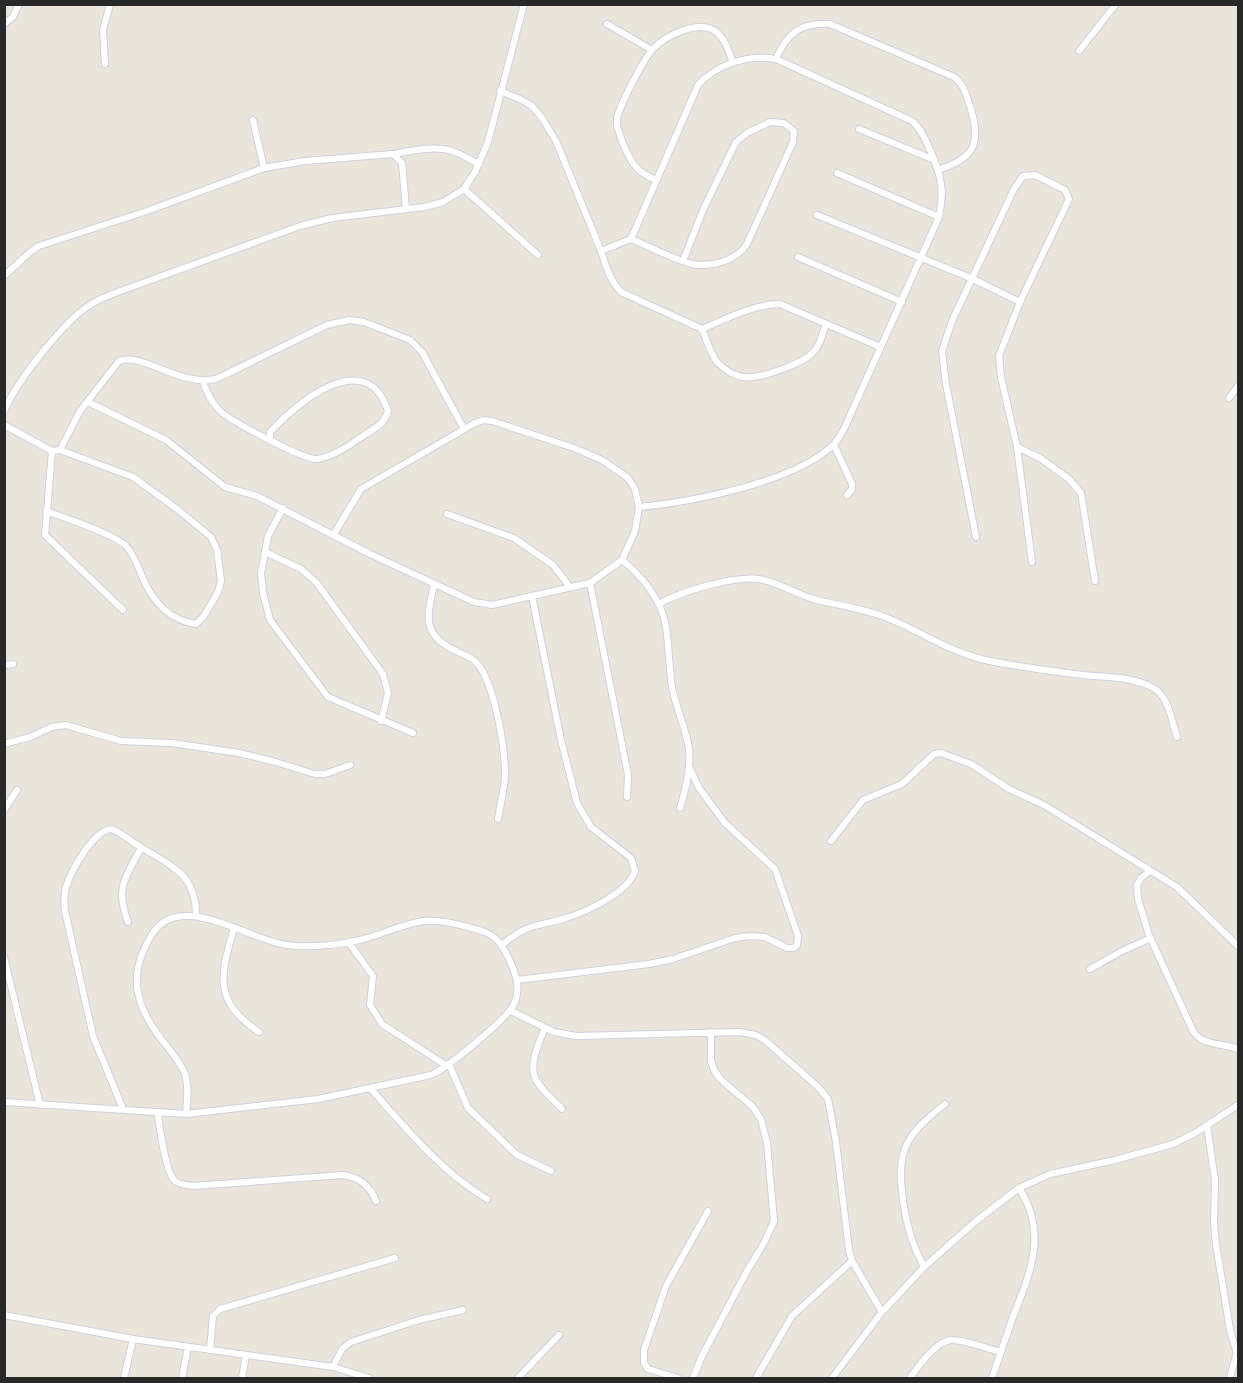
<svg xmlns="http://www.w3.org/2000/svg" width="1243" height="1383" font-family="'Roboto Condensed',sans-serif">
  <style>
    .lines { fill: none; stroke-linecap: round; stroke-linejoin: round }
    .street-casing { stroke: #d0d1e0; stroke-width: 8 }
    .street { stroke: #fff; stroke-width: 6 }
  </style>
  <rect width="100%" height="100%" fill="#e9e5da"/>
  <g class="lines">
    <g class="street-casing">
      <g id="street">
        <path d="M4,24L13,17L19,4"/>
        <path d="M607,24L652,50"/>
        <path d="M1079,51L1116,4"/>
        <path d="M776,59C787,33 801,22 830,24L954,77C964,84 966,95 970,106C982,143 975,158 938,170"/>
        <path d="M105,64L103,30L110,4"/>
        <path d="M500,91L522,100L532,106L542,118L556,141L601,251C606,267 610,280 621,292L702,329C726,319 754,304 780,304L880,347"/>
        <path d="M253,120L264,168"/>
        <path d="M859,129L932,159"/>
        <path d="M393,154C411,151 434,145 452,151C462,154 470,160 479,164"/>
        <path d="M837,173L939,217"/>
        <path d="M656,180C649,177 642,174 637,168C629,160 615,129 617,118C620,105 644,58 653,49C666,35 698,20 715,31C725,38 729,52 733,63"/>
        <path d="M464,189L538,255"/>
        <path d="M817,215L973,279L1020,302"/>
        <path d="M631,239C651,247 672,259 692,264C711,268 737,260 747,244L793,142L794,131L784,123L770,122L747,133L736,142L703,210L683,261"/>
        <path d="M601,251L631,239L698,85C717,64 748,54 776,59L912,121C924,130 939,169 941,184C943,195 941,206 939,217L844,429C841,434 838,440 834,444C796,482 692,502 639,507"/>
        <path d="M798,257L902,302"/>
        <path d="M4,276L30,252L39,246L144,212L264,168L305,161L393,154L402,163L406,209"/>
        <path d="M702,329C707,340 710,354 718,363C724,369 733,375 742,377C758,380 806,363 815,350C821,343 823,332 826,324"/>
        <path d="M203,382C207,392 211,402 219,410C230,421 304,460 317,459C333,457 350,445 363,436C373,429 385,424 388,411C367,345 297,402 270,432V439"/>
        <path d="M1229,398L1238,386"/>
        <path d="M88,402L166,440L225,487L257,496L370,554L474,602L492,605L590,583L622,560L635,531L639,507L635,489L628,478L602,460L574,448L492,421L483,420L475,423L361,489L334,534"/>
        <path d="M4,411C17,381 65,319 93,303C100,299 108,296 115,293L300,226L332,218L424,207L443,202L464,189L475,172L488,142L524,4"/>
        <path d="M4,425L52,451L60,450L80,411L119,361C143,352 179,387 216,379L327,325L349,320L364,322L410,340L422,352L464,429"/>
        <path d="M834,445L852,484V489L847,495"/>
        <path d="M1017,447L1040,458L1069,479L1081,493L1095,581"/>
        <path d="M52,451L45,535L123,610"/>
        <path d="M283,508L268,536L261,573L263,593L270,620L328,697L413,733"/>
        <path d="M46,511C63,517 115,534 126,546C133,553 137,564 141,574C151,599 167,620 196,624L204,616L218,592L221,581L217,550L211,537L177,509L133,477L60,450"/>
        <path d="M447,514L514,538L553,565L570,587"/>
        <path d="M976,537L946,384L942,351L952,321L1014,189L1023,176L1035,175L1065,190L1069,199L1020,302L999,356L1001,377L1017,447L1032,562"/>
        <path d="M265,552L301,569L316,582L383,674L388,693L381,721"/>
        <path d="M622,560C642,576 662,600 666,627C669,647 669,667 672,687C676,708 686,728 689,749C691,769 686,789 680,808"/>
        <path d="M590,583L628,775L627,797"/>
        <path d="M434,584C427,618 421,635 458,652C467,656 474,658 480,667C495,689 505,747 505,774C505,789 500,804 498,819"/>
        <path d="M659,604C681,591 734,576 759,579C777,582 793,592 810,598C835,605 861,608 885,617C918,630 946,650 981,659C1011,666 1044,670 1075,674C1100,678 1133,675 1155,689C1169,698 1172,722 1177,737"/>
        <path d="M4,665L13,664"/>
        <path d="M4,744L30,737L52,727L66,725L121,741L172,743L239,753L272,761L315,774H325L350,765"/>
        <path d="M4,810L17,790"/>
        <path d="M831,841L863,800L902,784L934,754L941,753L971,764L1009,789L1044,805L1177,887L1238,946"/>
        <path d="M1150,871L1141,878L1137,885L1138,899L1149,935L1193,1031C1202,1046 1223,1043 1238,1049"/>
        <path d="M128,922C115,888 125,878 141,848"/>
        <path d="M234,928C220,976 213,1001 259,1032"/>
        <path d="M349,943L373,976L370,1005L382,1024L447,1066"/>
        <path d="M503,944C511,937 520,931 531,927C541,924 552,922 563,919C584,913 628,893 635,871L631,858L591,827L577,803L561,740L532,596"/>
        <path d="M4,957L40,1105"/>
        <path d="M1090,969L1122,951L1151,938"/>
        <path d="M517,980L649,964L673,959L735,938L751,936L765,937L787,948H794L797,945L798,936L775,869L725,823L699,788L689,766"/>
        <path d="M511,1011L554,1032L576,1036L739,1032L756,1035L766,1041L818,1087L828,1099L836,1142L849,1250L852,1261L882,1312"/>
        <path d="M545,1028C539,1042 528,1065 536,1080C542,1091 554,1100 562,1109"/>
        <path d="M449,1064L468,1108L517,1155L551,1171"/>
        <path d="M370,1088C406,1128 440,1171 487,1199"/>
        <path d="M4,1102L186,1114L318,1099L431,1075C446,1069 510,1017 515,1002C521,987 515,972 509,959C502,945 497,936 482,931C465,926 441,919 424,921C403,924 383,934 363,939C342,945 308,948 287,945C251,941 180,890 153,933C127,973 134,1004 162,1040C170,1051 180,1061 185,1074C189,1086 187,1101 186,1114"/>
        <path d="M123,1109L93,1036L65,911C64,903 64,895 66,887C71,871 94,829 112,829C123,834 133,843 144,849C174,867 196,876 196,915"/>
        <path d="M158,1113C159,1125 166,1174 175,1181C180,1185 186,1185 193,1186L343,1175C359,1177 370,1186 376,1201"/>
        <path d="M1207,1126L1215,1180L1214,1224L1216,1244L1230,1330L1238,1357"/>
        <path d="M924,1267C912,1245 906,1225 903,1200C896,1149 906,1135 945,1104"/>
        <path d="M4,1315L133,1339L333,1367L369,1378"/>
        <path d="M210,1350L213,1316L220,1309L395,1258"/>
        <path d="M333,1367L342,1349L351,1342L419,1320L463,1310"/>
        <path d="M124,1378L133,1339"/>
        <path d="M182,1378L188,1347"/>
        <path d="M242,1378L246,1355"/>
        <path d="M518,1378L559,1335"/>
        <path d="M678,1378L648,1369L644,1363V1350L666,1286L708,1211"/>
        <path d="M693,1378L702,1356L747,1271L764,1243L774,1221L767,1143L761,1119L752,1106L720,1079L714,1070L711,1061V1032"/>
        <path d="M756,1378L792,1316L852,1261"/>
        <path d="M832,1378L882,1312L924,1267L976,1221L1019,1188L1050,1174L1115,1160L1173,1144L1195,1133L1238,1105"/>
        <path d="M910,1378C919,1366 935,1342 951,1340C963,1339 988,1349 1001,1352"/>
        <path d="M992,1378C998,1361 1004,1343 1010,1325C1028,1277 1050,1236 1019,1188"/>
        <path d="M1230,1378L1237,1352"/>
      </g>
    </g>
    <use href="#street" class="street"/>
  </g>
  <rect width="1243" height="1383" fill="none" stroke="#282828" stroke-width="12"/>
</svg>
